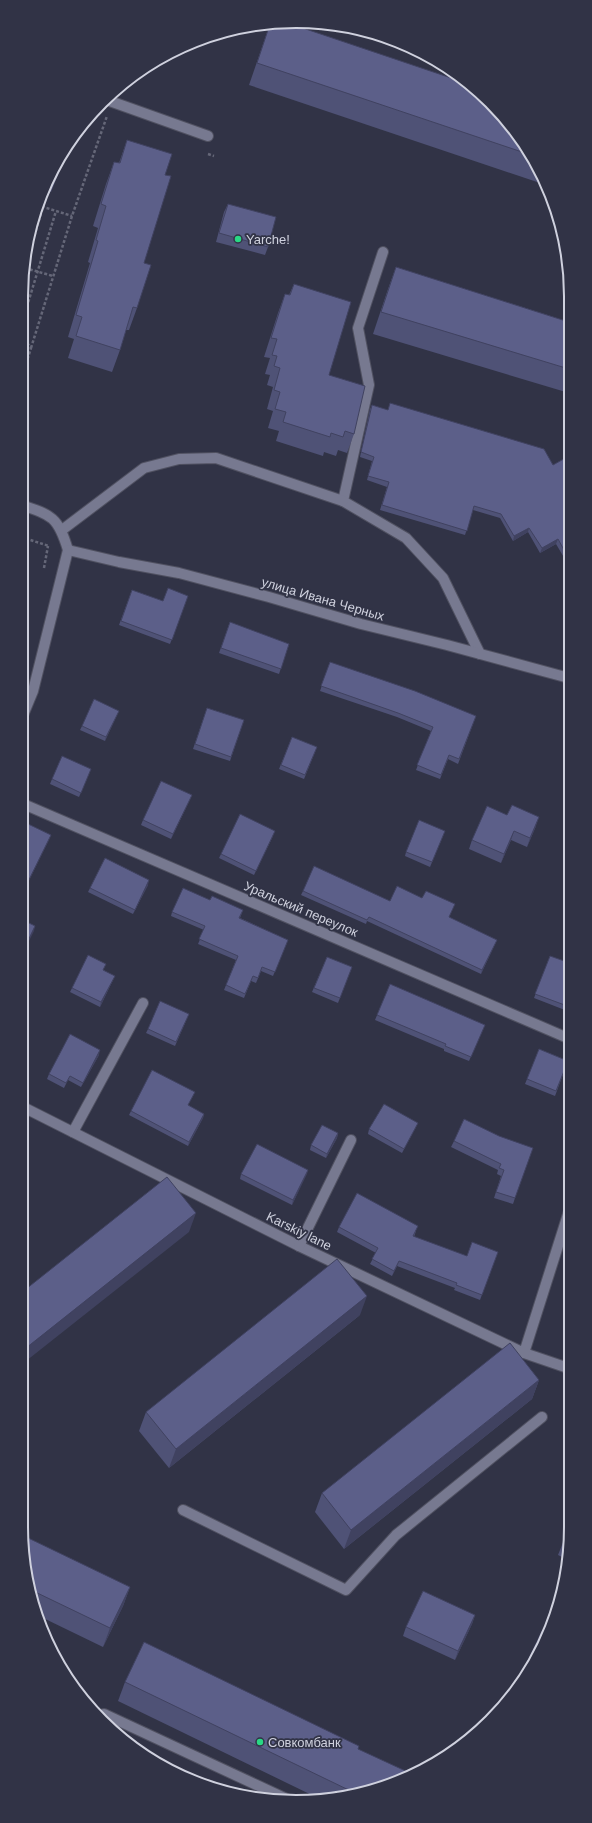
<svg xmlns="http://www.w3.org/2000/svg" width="592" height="1823" font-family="Arial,sans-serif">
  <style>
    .green { fill: #2f4939 }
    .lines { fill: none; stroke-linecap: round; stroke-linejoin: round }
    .minor-casing { stroke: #505161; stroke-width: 12 }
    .path { stroke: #656778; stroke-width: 2.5; stroke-dasharray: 3 2; stroke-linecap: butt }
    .minor { stroke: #777990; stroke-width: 10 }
    .wall { fill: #4f5276 }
    .shaded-wall { fill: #404260 }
    .building { fill: #5c5f89; stroke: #404260 }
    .poi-dot { fill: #29d885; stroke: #313346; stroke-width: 1.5 }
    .labels { text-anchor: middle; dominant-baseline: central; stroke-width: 3.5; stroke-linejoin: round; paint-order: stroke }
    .poi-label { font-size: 13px; fill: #cfd1de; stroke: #313346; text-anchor: start }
    .street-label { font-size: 13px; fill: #cfd1de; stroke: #313346 }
    .rim { fill: none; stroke: #cfd1de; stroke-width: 2 }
  </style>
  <rect width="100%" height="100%" fill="#313346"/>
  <path class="green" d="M37,208L40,209L25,256L26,242Z"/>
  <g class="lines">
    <g class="minor-casing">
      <g id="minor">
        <path d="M104,99L208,136"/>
        <path d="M383,252L358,328L369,385L343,501L406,538L443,578L480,654"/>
        <path d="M21,505C52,515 58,517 68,550L33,691L21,720"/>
        <path d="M62,530L144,468L179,459L216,458L343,501"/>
        <path d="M68,550L119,562L179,573L269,597L361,624L447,645L569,678"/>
        <path d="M21,803L570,1039"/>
        <path d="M21,1106L299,1246L524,1353L571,1369"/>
        <path d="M73,1132L143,1003"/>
        <path d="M299,1246L351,1140"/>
        <path d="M524,1353L570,1208"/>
        <path d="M183,1510L346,1590L396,1535L542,1417"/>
        <path d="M104,1714L291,1801"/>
      </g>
    </g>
    <g class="path">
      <path d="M208,154L214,156"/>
      <path d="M37,205L72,216"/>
      <path d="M25,268L53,276"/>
      <path d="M23,274L43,207"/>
      <path d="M21,326L56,211"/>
      <path d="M21,335L31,348L21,380"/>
      <path d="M31,348L72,216L107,116"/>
      <path d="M21,537L49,546"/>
      <path d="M44,568L48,546"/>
    </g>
    <use href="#minor" class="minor"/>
  </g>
  <g class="wall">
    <path d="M270,24L491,102L543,174L546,185L249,85Z"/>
    <path d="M74,135L51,192L43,188L67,143Z"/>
    <path d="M127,140L165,175L144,263L137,308L129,330H126L120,350L112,372L68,358L74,339L68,337L90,263L88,262L98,228L93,226L106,184L114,162L119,163Z"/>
    <path d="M228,204L268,247L265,255L216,242L224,212Z"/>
    <path d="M396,267L569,322V393L373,334L388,289Z"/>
    <path d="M294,284L329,375L354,434L347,453L338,450L336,456L324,452L323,456L276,441L279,431L268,428L273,411L267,409L273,387L267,385L270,375L265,374L270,358L264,357L278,313L285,294L289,295Z"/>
    <path d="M372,405L553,465L569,456V566L556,544L540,553L528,532L513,541L500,518L473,510L465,535L380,510L387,487L367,480L372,461L360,457L370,409Z"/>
    <path d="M132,590L163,601L188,596L170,644L119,625Z"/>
    <path d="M230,622L289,644L279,674L219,653Z"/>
    <path d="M330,662L476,716L458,764L448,759L440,779L416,770L431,731L397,717L320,691Z"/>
    <path d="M207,708L244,720L230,761L193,749Z"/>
    <path d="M117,715L105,741L80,730L82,726Z"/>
    <path d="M292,737L317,747L304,779L279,769Z"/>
    <path d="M91,769L79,797L50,784L52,779Z"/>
    <path d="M192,795L171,839L141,825L143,820Z"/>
    <path d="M536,826L527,847L511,840L501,863L469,849L472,840Z"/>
    <path d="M445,831L430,867L405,856L406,852Z"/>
    <path d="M273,836L254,875L219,858L221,854Z"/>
    <path d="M148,885L133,914L88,892L90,888Z"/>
    <path d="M303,891L390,901L422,898L453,908L449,917L497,940L481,974L367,921L366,924L301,895Z"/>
    <path d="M210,900L243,910L240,918L288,940L273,976L261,971L256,983L251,981L244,998L224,990L236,960L198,944L204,930L171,916L172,912Z"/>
    <path d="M570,904V912L567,911Z"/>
    <path d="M21,919L35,926L24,951L21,950Z"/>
    <path d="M550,956L570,963V1012L534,998Z"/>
    <path d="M327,957L352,967L338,1003L312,992Z"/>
    <path d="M104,970L113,980L100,1007L70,992L72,988Z"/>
    <path d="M390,984L485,1025L469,1061L444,1051V1049L375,1020Z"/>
    <path d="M189,1014L175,1046L146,1033L148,1029Z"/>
    <path d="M539,1049L568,1061L555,1096L525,1084Z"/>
    <path d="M99,1055L81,1087L68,1080L64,1088L47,1079L49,1074Z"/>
    <path d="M193,1096L188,1105L204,1114L203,1118L188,1146L129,1115L131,1111Z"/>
    <path d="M416,1127L402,1153L368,1134L369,1129Z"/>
    <path d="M338,1133L337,1138L326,1158L310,1150L311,1145Z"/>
    <path d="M499,1136L515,1198L513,1204L494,1198L501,1176L497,1174L498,1170L451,1147L454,1141Z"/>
    <path d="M308,1170L292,1205L240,1179L241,1174Z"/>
    <path d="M339,1227L416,1231L414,1237L467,1256L498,1252L480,1300L454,1290L455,1288L397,1266L392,1276L370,1264L376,1253L337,1232Z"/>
    <path d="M360,1315L169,1468L139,1431L146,1412Z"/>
    <path d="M539,1380L532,1399L344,1549L315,1512L322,1493Z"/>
    <path d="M571,1525L568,1560L558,1555L564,1540Z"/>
    <path d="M26,1580L130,1587L123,1606L103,1647L37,1615Z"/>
    <path d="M475,1615L472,1624L455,1660L403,1636L406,1627Z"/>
    <path d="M125,1682L358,1749L367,1793L322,1800L118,1701Z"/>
  </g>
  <g class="shaded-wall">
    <path d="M529,528L528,532L513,541L514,536Z"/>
    <path d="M558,539L556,544L540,553L542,548Z"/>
    <path d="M119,711L117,715L105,741L106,737Z"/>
    <path d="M192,795L190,800L171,839L173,834Z"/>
    <path d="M539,817L536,826L527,847L530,838Z"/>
    <path d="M514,831L511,840L501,863L504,854Z"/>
    <path d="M51,835L49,840L21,897V896Z"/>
    <path d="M149,880L148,885L133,914L135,910Z"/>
    <path d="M35,926L34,931L24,951L25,947Z"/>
    <path d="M497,940L495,944L481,974L482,970Z"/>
    <path d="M115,976L113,980L100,1007L101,1002Z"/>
    <path d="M100,1050L99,1055L81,1087L83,1083Z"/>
    <path d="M204,1114L203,1118L188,1146L189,1142Z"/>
    <path d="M338,1133L337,1138L326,1158L327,1154Z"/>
    <path d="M308,1170L307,1174L292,1205L293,1200Z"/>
    <path d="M196,1213L189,1232L21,1365V1352Z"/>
    <path d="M399,1261L397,1266L392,1276L394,1271Z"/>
    <path d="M367,1296L360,1315L169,1468L176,1449Z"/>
    <path d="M539,1380L532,1399L344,1549L351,1530Z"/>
    <path d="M130,1587L123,1606L103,1647L110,1628Z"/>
    <path d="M475,1615L472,1624L455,1660L458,1651Z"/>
  </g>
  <g class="building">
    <path d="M285,22L466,83L491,102L528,154L257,63L270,24Z"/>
    <path d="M73,136L54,183L47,181L67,143Z"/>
    <path d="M127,140L172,154L165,175L171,176L144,263L151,265L137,308L133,307L120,350L76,336L82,317L76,315L98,241L96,240L106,206L101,204L114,162L120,163Z"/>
    <path d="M228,204L276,217L268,247L219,233Z"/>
    <path d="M396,267L569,322V369L381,312Z"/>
    <path d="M294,284L351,302L329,375L365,386L354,434L345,431L343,437L331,433L330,437L283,422L286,412L275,409L280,392L274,390L280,368L274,366L277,356L272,355L277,339L271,338L285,294L290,295Z"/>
    <path d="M390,403L544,449L553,465L569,456V559L558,539L542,548L529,528L514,536L501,514L474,506L467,531L382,505L389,482L368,476L374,457L361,452L372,405L388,410Z"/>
    <path d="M168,588L188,596L172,640L121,621L132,590L163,601Z"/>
    <path d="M230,622L289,644L281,669L221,648Z"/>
    <path d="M330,662L415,691L476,716L459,759L449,755L441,775L417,765L433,727L398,713L321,686Z"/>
    <path d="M94,699L119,711L106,737L82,726Z"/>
    <path d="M207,708L244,720L231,757L195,744Z"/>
    <path d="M292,737L317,747L305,775L281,765Z"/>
    <path d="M62,756L91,769L81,793L52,779Z"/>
    <path d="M161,781L192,795L173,834L143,820Z"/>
    <path d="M512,805L539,817L530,838L514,831L504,854L472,840L487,806L507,815Z"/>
    <path d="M240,814L275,831L256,871L221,854Z"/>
    <path d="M419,820L445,831L432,862L406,852Z"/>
    <path d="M24,822L51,835L21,896V828Z"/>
    <path d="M105,858L149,880L135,910L90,888Z"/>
    <path d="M314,866L390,901L397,886L422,898L426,891L455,904L449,917L497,940L482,970L369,917L367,920L303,891Z"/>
    <path d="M183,888L210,900L212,896L243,910L239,918L288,940L275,972L262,967L258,978L253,976L245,994L226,985L238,956L199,939L205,926L172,912Z"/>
    <path d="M21,919L35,926L25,947L21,945Z"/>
    <path d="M88,955L106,964L103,970L115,976L101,1002L72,988Z"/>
    <path d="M550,956L570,963V1007L535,994Z"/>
    <path d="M327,957L352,967L340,998L314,988Z"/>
    <path d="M390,984L485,1025L471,1057L445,1046L446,1044L377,1015Z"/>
    <path d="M160,1001L189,1014L176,1042L148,1029Z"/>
    <path d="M70,1034L100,1050L83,1083L70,1076L66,1083L49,1074Z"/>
    <path d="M539,1049L568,1061L556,1091L527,1079Z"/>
    <path d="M152,1070L195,1092L188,1105L204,1114L189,1142L131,1111Z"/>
    <path d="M384,1104L418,1123L404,1149L369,1129Z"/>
    <path d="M464,1119L499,1136L533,1148L515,1198L496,1192L504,1170L499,1168L501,1164L454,1141Z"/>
    <path d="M322,1125L338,1133L327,1154L311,1145Z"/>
    <path d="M257,1144L308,1170L293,1200L241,1174Z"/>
    <path d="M167,1177L196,1213L21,1352V1293Z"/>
    <path d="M357,1193L418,1226L413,1236L467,1256L472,1242L498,1252L482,1295L456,1285L457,1283L399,1261L394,1271L372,1259L378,1248L339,1227Z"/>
    <path d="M337,1259L367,1296L176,1449L146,1412Z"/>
    <path d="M510,1343L539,1380L351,1530L322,1493Z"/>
    <path d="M571,1525V1527L569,1543L564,1540Z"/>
    <path d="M22,1535L130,1587L110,1628L29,1589L26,1580Z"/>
    <path d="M423,1591L475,1615L458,1651L406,1627Z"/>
    <path d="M542,1631L549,1634L525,1680L510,1698Z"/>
    <path d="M144,1642L359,1746L358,1749L410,1773L367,1793L357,1794L125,1682Z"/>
  </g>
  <g class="poi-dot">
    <circle cx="238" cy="239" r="4"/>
    <circle cx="260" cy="1742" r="4"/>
  </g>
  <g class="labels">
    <g class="poi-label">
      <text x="246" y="239">Yarche!</text>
      <text x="268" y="1742">Совкомбанк</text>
    </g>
    <g class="street-label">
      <text transform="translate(323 599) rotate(16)">улица Ивана Черных</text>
      <text transform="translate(301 909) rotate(23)">Уральский переулок</text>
      <text transform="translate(299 1231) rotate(26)">Karskiy lane</text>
    </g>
  </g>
  <path d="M0 0H592V1823H0ZM296 28H296A268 268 0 0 1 564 296V1527A268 268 0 0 1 296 1795H296A268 268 0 0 1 28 1527V296A268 268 0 0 1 296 28Z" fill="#313346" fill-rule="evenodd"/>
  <path class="rim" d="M296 28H296A268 268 0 0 1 564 296V1527A268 268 0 0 1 296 1795H296A268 268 0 0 1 28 1527V296A268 268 0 0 1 296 28Z"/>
</svg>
